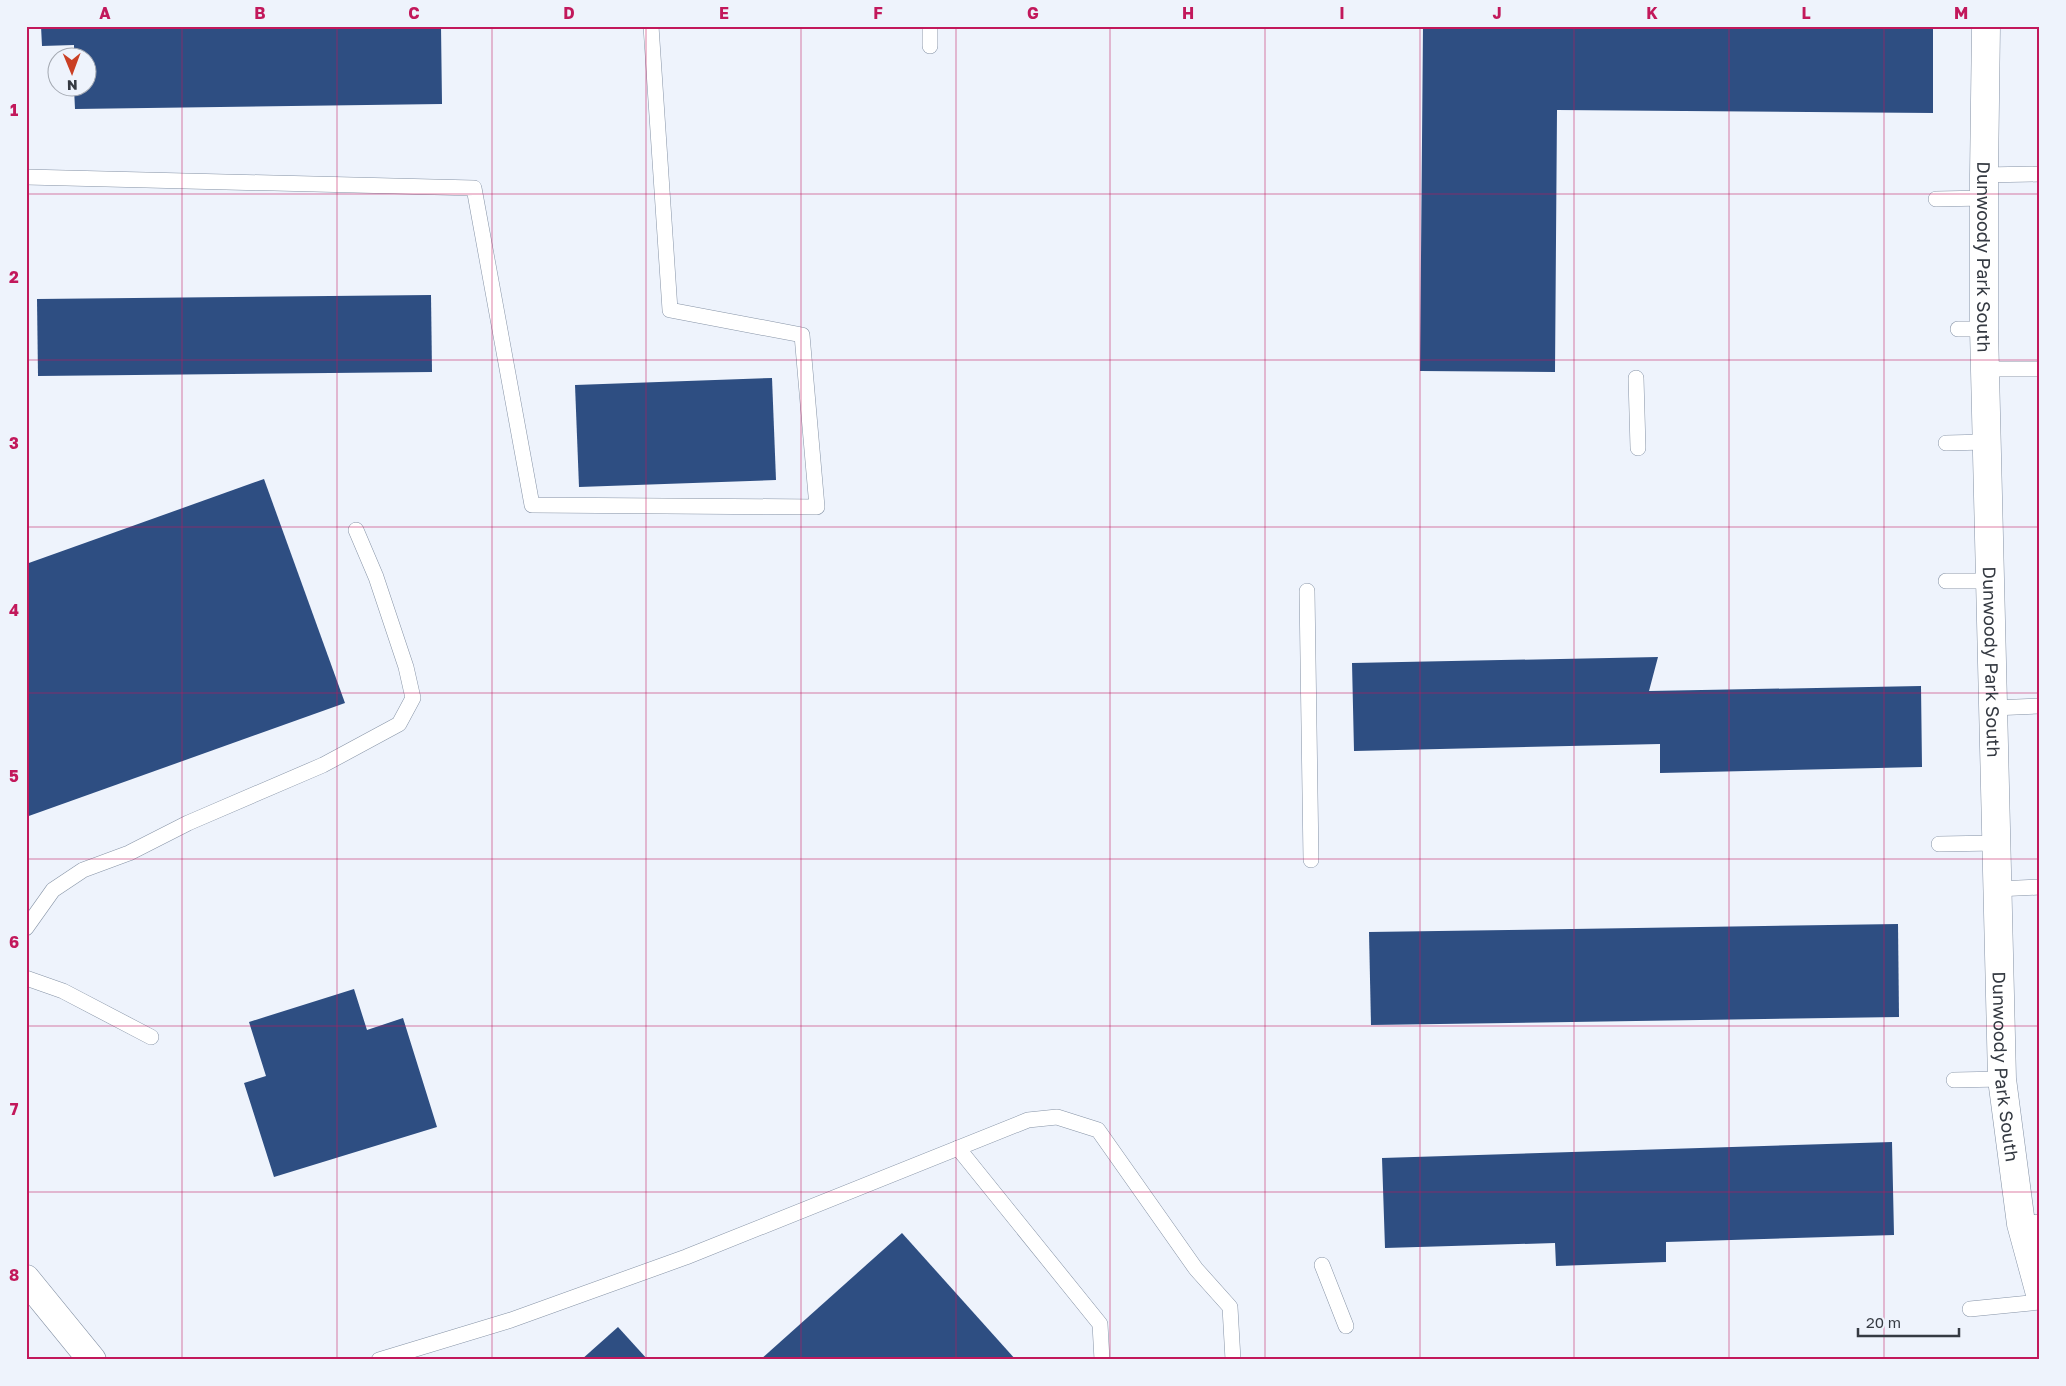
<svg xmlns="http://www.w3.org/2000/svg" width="2066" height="1386" font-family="'Golos Text',sans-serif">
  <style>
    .building { fill: #2e4e82 }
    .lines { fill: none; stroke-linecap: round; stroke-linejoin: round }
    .lane-casing { stroke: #8693a6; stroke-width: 16 }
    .street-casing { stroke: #8693a6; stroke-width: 29 }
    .secondary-casing { stroke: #8693a6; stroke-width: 29 }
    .lane { stroke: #fff; stroke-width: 15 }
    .street { stroke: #fff; stroke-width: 28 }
    .secondary { stroke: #fff; stroke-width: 28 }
    .grid { fill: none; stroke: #c2185b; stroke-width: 1; stroke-opacity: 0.55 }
    .labels { text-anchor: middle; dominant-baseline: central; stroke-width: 5; stroke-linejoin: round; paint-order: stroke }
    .street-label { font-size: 18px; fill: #353a42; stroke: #eef3fc }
    .neatline { fill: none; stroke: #c2185b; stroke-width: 2 }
    .grid-label { font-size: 16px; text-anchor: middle; font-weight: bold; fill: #c2185b }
  </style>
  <rect width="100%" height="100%" fill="#eef3fc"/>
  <g class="building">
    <path d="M41,26H441L442,104L75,109L74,88H88V58H74V45L42,46Z"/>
    <path d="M1423,26H1933V113L1557,110L1555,372L1420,371Z"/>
    <path d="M431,295L432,372L38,376L37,299Z"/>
    <path d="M772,378L776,480L579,487L575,385Z"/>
    <path d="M264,479L345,703L26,817V564Z"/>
    <path d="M1658,657L1649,691L1921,686L1922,767L1660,773V744L1354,751L1352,663Z"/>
    <path d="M1898,924L1899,1017L1371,1025L1369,932Z"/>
    <path d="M354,989L367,1030L403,1018L437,1127L274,1177L244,1083L266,1076L249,1022Z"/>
    <path d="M1892,1142L1894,1235L1666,1242V1262L1556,1266L1555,1243L1385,1248L1382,1158Z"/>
    <path d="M902,1233L1016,1360H760Z"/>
    <path d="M618,1327L648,1360H581Z"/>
  </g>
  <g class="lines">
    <g class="lane-casing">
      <g id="lane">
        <path d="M930,26V46"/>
        <path d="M1984,175L2040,174"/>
        <path d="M26,177L474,188L532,505L817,507L802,335L670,310L651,26"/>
        <path d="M1936,199L1985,198"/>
        <path d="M1958,329H1984"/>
        <path d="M1985,369H2040"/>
        <path d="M1636,378L1638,448"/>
        <path d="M1946,443L1986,442"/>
        <path d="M1946,581H1990"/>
        <path d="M1307,591L1311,860"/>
        <path d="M1993,708L2040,706"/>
        <path d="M1939,844L1996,843"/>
        <path d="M1997,889L2040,887"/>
        <path d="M26,928L53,890L83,870L129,853L188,823L323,765L399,724L413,698L406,667L376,577L356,530"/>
        <path d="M26,978L63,991L151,1037"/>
        <path d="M1954,1080L2002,1079"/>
        <path d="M958,1148L1100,1324L1102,1360"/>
        <path d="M2021,1224L2040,1222"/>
        <path d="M1322,1265L1346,1326"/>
        <path d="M1970,1309L2040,1302"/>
        <path d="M379,1360L511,1320L686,1257L1028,1120L1057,1117L1098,1130L1196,1269L1230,1307L1233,1360"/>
      </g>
    </g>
    <g class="street-casing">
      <g id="street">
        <path id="s1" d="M1986,26L1984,175V329L2002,1079L2021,1224L2040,1294"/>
      </g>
    </g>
    <g class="secondary-casing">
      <path id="secondary" d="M26,1279L92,1360"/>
    </g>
    <use href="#lane" class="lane"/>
    <use href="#street" class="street"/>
    <use href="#secondary" class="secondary"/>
  </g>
  <path class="grid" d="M182,26V1360M337,26V1360M492,26V1360M646,26V1360M801,26V1360M956,26V1360M1110,26V1360M1265,26V1360M1420,26V1360M1574,26V1360M1729,26V1360M1884,26V1360M26,194H2040M26,360H2040M26,527H2040M26,693H2040M26,859H2040M26,1026H2040M26,1192H2040"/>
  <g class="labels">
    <g class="street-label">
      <text stroke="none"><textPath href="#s1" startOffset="231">Dunwoody Park South</textPath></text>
      <text stroke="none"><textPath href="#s1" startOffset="636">Dunwoody Park South</textPath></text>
      <text stroke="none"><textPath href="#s1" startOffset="1041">Dunwoody Park South</textPath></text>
    </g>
  </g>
  <rect width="2066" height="1386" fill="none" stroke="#eef3fc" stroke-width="55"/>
  <g transform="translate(72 72) rotate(179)"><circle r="24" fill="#eef3fc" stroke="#a4a9b2"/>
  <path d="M0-4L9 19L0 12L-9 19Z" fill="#ca3f24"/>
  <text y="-8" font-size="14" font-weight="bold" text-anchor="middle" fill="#353a42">N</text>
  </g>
  <path d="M1858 1328v8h101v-8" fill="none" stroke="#353a42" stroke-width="2.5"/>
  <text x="1866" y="1328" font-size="15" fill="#353a42" stroke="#eef3fc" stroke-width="4" paint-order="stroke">20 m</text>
  <rect x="28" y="28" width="2010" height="1330" class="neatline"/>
  <g class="grid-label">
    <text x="105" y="19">A</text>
    <text x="260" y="19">B</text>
    <text x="414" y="19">C</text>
    <text x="569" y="19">D</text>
    <text x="724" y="19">E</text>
    <text x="878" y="19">F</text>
    <text x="1033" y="19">G</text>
    <text x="1188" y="19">H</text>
    <text x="1342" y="19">I</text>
    <text x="1497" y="19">J</text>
    <text x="1652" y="19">K</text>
    <text x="1806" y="19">L</text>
    <text x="1961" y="19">M</text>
    <text x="14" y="116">1</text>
    <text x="14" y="283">2</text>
    <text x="14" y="449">3</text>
    <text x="14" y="616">4</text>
    <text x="14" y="782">5</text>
    <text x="14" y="948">6</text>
    <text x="14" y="1115">7</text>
    <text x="14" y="1281">8</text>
  </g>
</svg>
